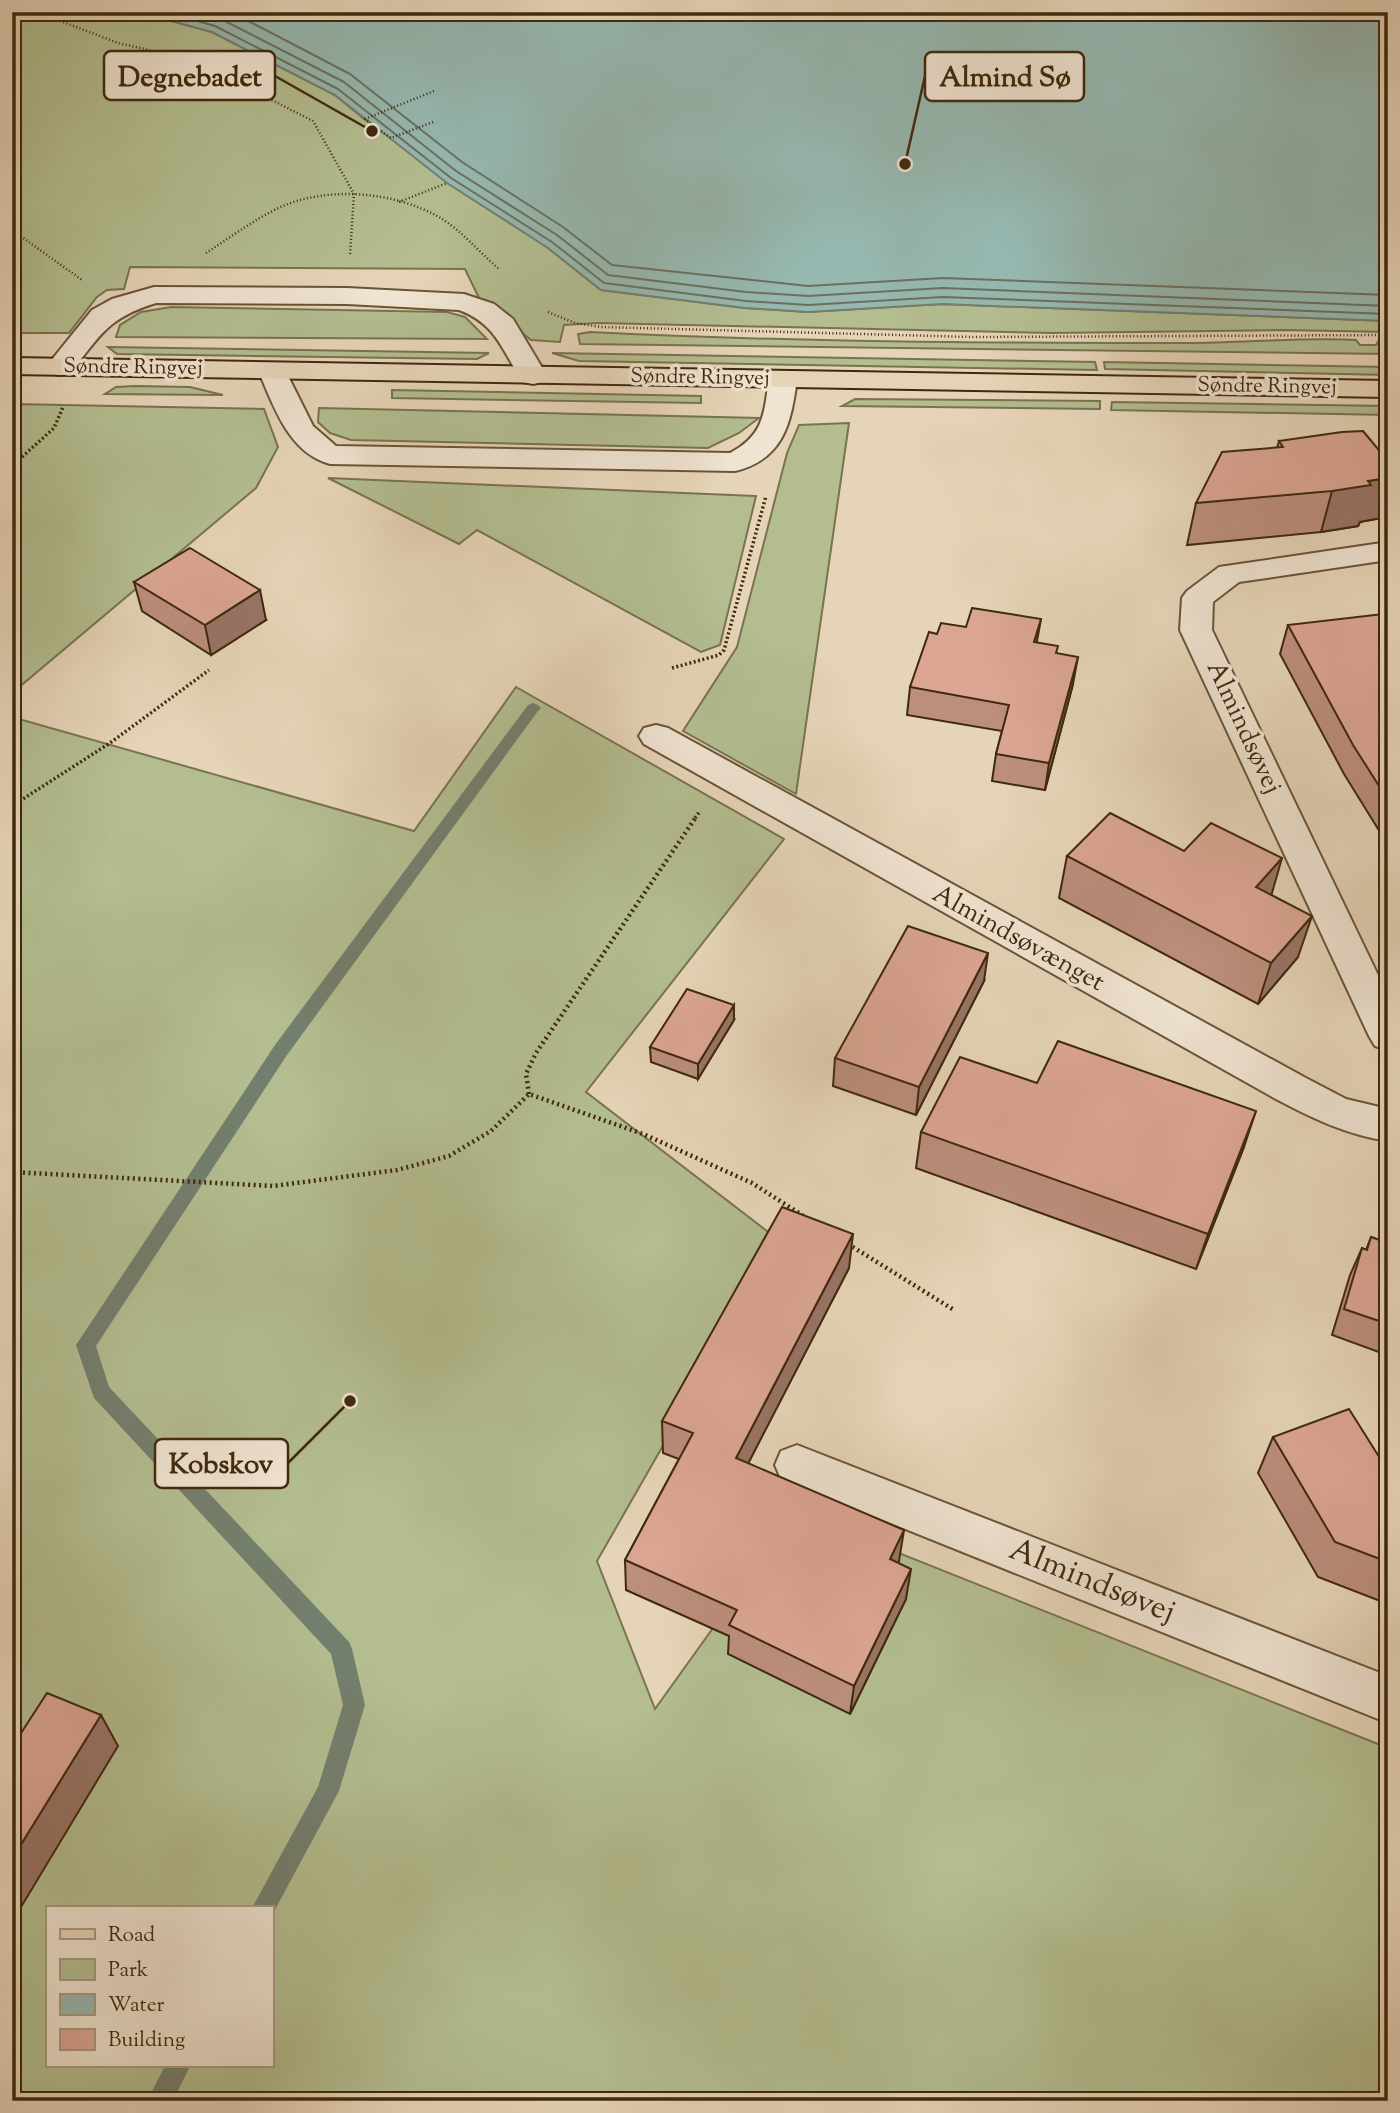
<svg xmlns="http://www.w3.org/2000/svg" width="1400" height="2113" font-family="'Sorts Mill Goudy',serif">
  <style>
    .green { fill: #b3bd90; stroke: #79734e; stroke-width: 2; fill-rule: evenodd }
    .water { fill: #96b8b0; stroke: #737f6e; stroke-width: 2 }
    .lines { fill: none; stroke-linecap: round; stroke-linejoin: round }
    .shore { stroke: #6a705e; stroke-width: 2 }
    .stream { fill: #737f6e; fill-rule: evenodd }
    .minor-casing { stroke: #695437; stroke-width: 4 }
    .major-casing { stroke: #3f290c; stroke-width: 4 }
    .path-far2 { stroke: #3f290c; stroke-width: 2.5; stroke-dasharray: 1 2.5; stroke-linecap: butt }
    .path-far1 { stroke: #3f290c; stroke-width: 3.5; stroke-dasharray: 2 2.5; stroke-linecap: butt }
    .path { stroke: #3f290c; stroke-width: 4.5; stroke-dasharray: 2 3.5; stroke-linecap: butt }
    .minor { fill: #efe3d1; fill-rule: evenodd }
    .major { fill: #e6d4b8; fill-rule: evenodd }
    .wall { fill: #bc8e7e; stroke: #3f290c; stroke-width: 2 }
    .shaded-wall { fill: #997467; stroke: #3f290c; stroke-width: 2 }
    .building { fill: #dba593; stroke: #3f290c; stroke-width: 2 }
    .labels { text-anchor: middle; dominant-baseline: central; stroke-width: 7; stroke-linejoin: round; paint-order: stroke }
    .far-street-label { font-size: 21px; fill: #3f290c; stroke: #efe3d1 }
    .street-label { font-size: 26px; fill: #3f290c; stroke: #efe3d1 }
    .near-street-label { font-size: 32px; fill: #3f290c; stroke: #efe3d1 }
    .leader { fill: none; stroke: #3f290c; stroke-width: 2.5 }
    .callout-dot { fill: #3f290c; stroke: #efe3d1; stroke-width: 2.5 }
    .callout { fill: #efe3d1; stroke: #3f290c; stroke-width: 2.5 }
    .callout-label { font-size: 28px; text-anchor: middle; font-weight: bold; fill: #3f290c }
  </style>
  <rect width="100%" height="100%" fill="#e6d4b8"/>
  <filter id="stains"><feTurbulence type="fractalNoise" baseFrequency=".00286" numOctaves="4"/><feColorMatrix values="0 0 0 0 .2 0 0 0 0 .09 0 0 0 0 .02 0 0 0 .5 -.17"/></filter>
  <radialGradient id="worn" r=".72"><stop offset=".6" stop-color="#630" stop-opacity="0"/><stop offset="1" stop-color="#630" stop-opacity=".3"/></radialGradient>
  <g class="green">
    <path d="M12,12H138L212,32L335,95L364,119L548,248L601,290L745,308L808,312L942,304L1388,321V332L1283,330L1053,333L598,323L564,325L560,342L531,340L479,298L465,269L130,267L124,289L107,290L97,297L69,333H12Z"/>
    <path d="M171,307L447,312L465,317L487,339L116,337L120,325L141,312Z"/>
    <path d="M590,332C789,342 988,343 1187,343C1244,343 1300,337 1356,340L1360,345H1376L1379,340H1388V354L580,344L578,334Z"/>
    <path d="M108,347L489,353L477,359L117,354Z"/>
    <path d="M552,353L1095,362L1097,370L579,361Z"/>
    <path d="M1104,362L1388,367V375L1105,369Z"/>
    <path d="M134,386L190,387L223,395L105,394L116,387Z"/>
    <path d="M392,390L701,396V403L392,398Z"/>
    <path d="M855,399L1100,401V409L842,406Z"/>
    <path d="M1112,402L1388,406V415L1111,410Z"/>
    <path d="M12,404L264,409L278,447L256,488L12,693Z"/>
    <path d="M319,408L759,418L739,433L708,448L351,440L330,433L318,422Z"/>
    <path d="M849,423L796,794L683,731L737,647L787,453L799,425Z"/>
    <path d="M328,478L755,496H756L720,645L701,652L477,530L459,544Z"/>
    <path d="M516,687L784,839L586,1092L780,1241L597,1561L655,1709L796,1512L1388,1748V2101H12V717L414,831ZM47,1908H271V2066H47Z"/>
  </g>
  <path class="water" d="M138,12H1388V321L942,304L808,312L745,308L601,290L548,248L447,183L335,95L212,32Z"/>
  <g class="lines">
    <g class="shore">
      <path d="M165,12L215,26L338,89L451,178L552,242L604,283L746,301L808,305L943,297L1388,314"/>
      <path d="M199,12L219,18L344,82L456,171L557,235L608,275L746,292L808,296L943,288L1388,306"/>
      <path d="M231,12L350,74L462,162L563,227L612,265L808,286L943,278L1388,295"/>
    </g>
    <g class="stream">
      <path d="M533,703L538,705L541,708L538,711L287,1055L96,1346L109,1387L349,1642L352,1649L365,1705L339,1791L271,1917V1908H252L318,1787L343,1705L331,1654L94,1398L76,1345L275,1045L528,705Z"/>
      <path d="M165,2066H190L173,2101H147Z"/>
    </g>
    <g class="minor-casing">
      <g id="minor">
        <path d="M154,287L347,288L464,294L494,304L513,319L547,376L543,382L533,384L523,382C502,351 497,324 459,310L347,304L156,303C107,318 101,335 70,373L60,375L50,373L46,367L92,310L112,299Z"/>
        <path d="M273,364L283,366L313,426L336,446L730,453C764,435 764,414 769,379L773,373L783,371L793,373L797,379C791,423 784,459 735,471L330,464C289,453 274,407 259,372L263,366Z"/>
        <path d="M1388,542V560L1239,582L1213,602L1212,630L1388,996V1050L1375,1046L1369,1036L1180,630L1182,598L1187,591L1219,567Z"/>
        <path d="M656,725L668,728L1304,1077L1346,1099L1388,1109V1141C1347,1135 1312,1118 1276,1099L644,744L639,736L644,728Z"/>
        <path d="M797,1445L1388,1676V1723L781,1479L775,1465L781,1451Z"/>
      </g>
    </g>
    <g class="major-casing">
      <path id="major" d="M12,358L1388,381V397L12,374Z"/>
    </g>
    <g class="path-far2">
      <path d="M37,12L118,43L193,60L313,121L354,194L350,255"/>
      <path d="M433,122L391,138L365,119L434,91"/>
      <path d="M399,202L447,183"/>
      <path d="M12,230L82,280"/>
      <path d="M206,253C231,237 256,218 283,206C330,186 395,192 439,217C461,230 479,252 499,269"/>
      <path d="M548,312L575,323L601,327L972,337L1388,335"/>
    </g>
    <g class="path-far1">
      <path d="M12,466L54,428L63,407"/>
      <path d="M672,668L719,655L724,650L766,496"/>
      <path d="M12,806L110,743L209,670"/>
      <path d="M695,818L700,811"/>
    </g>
    <g class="path">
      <path d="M529,1094L526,1074L536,1053L696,817"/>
      <path d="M12,1172L273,1186L397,1170L449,1156L491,1131L529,1094L643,1134L752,1183L805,1217"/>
      <path d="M848,1244L954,1310"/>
    </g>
    <use href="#minor" class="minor"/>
    <use href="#major" class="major"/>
  </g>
  <g class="wall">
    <path d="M1279,441L1387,517L1360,522L1358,526L1321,532L1187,545L1196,503L1277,448Z"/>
    <path d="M134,582L266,620L211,655L142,611Z"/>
    <path d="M1388,622V845L1344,774L1280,654L1288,625Z"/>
    <path d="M937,634L1037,643L1057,653L1073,684L1045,790L992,781L996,754L1002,731L907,715L910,687Z"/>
    <path d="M1067,856L1271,895L1298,957L1258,1004L1059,898Z"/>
    <path d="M984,981L916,1115L833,1086L835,1058Z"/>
    <path d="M734,1020L698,1079L651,1062L650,1047Z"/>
    <path d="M1037,1083L1244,1147L1196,1269L916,1168L921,1132Z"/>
    <path d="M1371,1237L1388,1243V1353L1387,1355L1332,1335L1350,1275L1362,1248L1366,1250Z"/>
    <path d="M849,1268L748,1463L899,1561L898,1563L906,1599L850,1714L728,1654L729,1636L626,1590L625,1560L679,1459L663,1453L662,1421Z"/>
    <path d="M1273,1437L1388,1471V1604L1318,1577L1258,1473Z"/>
  </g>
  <g class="shaded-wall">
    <path d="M1388,478L1387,517L1360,522L1358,526L1321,532L1332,491L1368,481Z"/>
    <path d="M260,590L266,620L211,655L205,625Z"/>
    <path d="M1041,619L1036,647L1034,642Z"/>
    <path d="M1078,657L1073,684L1045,790L1049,763Z"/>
    <path d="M1282,858L1270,900L1256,887Z"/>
    <path d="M1312,916L1298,957L1258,1004L1271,963Z"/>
    <path d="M988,953L984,981L916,1115L919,1087Z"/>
    <path d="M734,1005V1020L698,1079V1064Z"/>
    <path d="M1256,1111L1244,1147L1196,1269L1208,1234Z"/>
    <path d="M853,1234L849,1268L735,1489L736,1458Z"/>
    <path d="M904,1530L899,1561L885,1589L890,1559Z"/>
    <path d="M911,1569L906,1599L850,1714L854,1686Z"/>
    <path d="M101,1715L118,1746L12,1922V1859Z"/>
  </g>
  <g class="building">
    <path d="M1363,431L1388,461V478L1368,481L1371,485L1332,491L1196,503L1222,452L1283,447L1279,441L1342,432Z"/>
    <path d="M190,548L260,590L205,625L134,582Z"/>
    <path d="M972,608L1041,619L1034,642L1058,646L1056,653L1078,657L1049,763L996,754L1009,705L910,687L929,632L937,634L941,623L966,627Z"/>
    <path d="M1383,614L1388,622V800L1353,745L1288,625Z"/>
    <path d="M1110,813L1184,851L1211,823L1282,858L1256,887L1312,916L1271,963L1067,856Z"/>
    <path d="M908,926L988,953L919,1087L835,1058Z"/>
    <path d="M687,989L734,1005L698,1064L650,1047Z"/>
    <path d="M1058,1041L1256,1111L1208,1234L921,1132L960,1057L1037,1083Z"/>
    <path d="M782,1207L853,1234L736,1458L904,1530L890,1559L911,1569L854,1686L729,1625L737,1610L625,1560L693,1433L662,1421Z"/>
    <path d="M1371,1237L1388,1243V1324L1344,1309L1362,1248L1367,1250Z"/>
    <path d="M1349,1409L1388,1471V1562L1335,1542L1273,1437Z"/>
    <path d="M47,1693L101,1715L12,1859V1747Z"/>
  </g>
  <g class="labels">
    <g class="far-street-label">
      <text transform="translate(133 368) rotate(1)">Søndre Ringvej</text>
      <text transform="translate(700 378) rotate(1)">Søndre Ringvej</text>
      <text transform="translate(1267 387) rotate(1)">Søndre Ringvej</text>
    </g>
    <g class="street-label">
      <text transform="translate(1243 728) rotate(65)">Almindsøvej</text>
      <text transform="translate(1018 939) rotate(29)">Almindsøvænget</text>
    </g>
    <g class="near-street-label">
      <text transform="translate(1092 1582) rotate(22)">Almindsøvej</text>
    </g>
  </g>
  <path class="leader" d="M372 131L275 76M905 164L925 76M350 1401L288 1463"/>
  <g class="callout-dot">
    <circle cx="372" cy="131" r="7"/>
    <circle cx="905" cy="164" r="7"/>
    <circle cx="350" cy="1401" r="7"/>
  </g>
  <g class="callout">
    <rect x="104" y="51" width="171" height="49" rx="7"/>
    <rect x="925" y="52" width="159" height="49" rx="7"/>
    <rect x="155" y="1439" width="133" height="49" rx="7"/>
  </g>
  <g class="callout-label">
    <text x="190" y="86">Degnebadet</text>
    <text x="1005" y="86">Almind Sø</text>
    <text x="221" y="1473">Kobskov</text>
  </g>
  <rect width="1400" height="2113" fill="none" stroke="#e6d4b8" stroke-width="42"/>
  <rect x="14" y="14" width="1372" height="2085" fill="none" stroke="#3f290c" stroke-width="3.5"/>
  <rect x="21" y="21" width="1358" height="2071" fill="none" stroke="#3f290c" stroke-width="2"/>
  <rect x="46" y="1906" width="228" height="161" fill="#efe3d1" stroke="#a99982" stroke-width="2"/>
  <rect x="60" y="1929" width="35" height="10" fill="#e6d4b8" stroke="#a99982" stroke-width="2"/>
  <text x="108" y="1941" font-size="21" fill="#3f290c">Road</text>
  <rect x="60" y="1959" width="35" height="21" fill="#b3bd90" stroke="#a99982" stroke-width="2"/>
  <text x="108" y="1976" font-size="21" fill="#3f290c">Park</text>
  <rect x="60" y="1994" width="35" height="21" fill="#96b8b0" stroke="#a99982" stroke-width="2"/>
  <text x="108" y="2011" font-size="21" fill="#3f290c">Water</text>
  <rect x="60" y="2029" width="35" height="21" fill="#dba593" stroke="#a99982" stroke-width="2"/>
  <text x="108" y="2046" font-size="21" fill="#3f290c">Building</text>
  <rect width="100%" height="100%" filter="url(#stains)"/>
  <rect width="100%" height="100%" fill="url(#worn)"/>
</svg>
